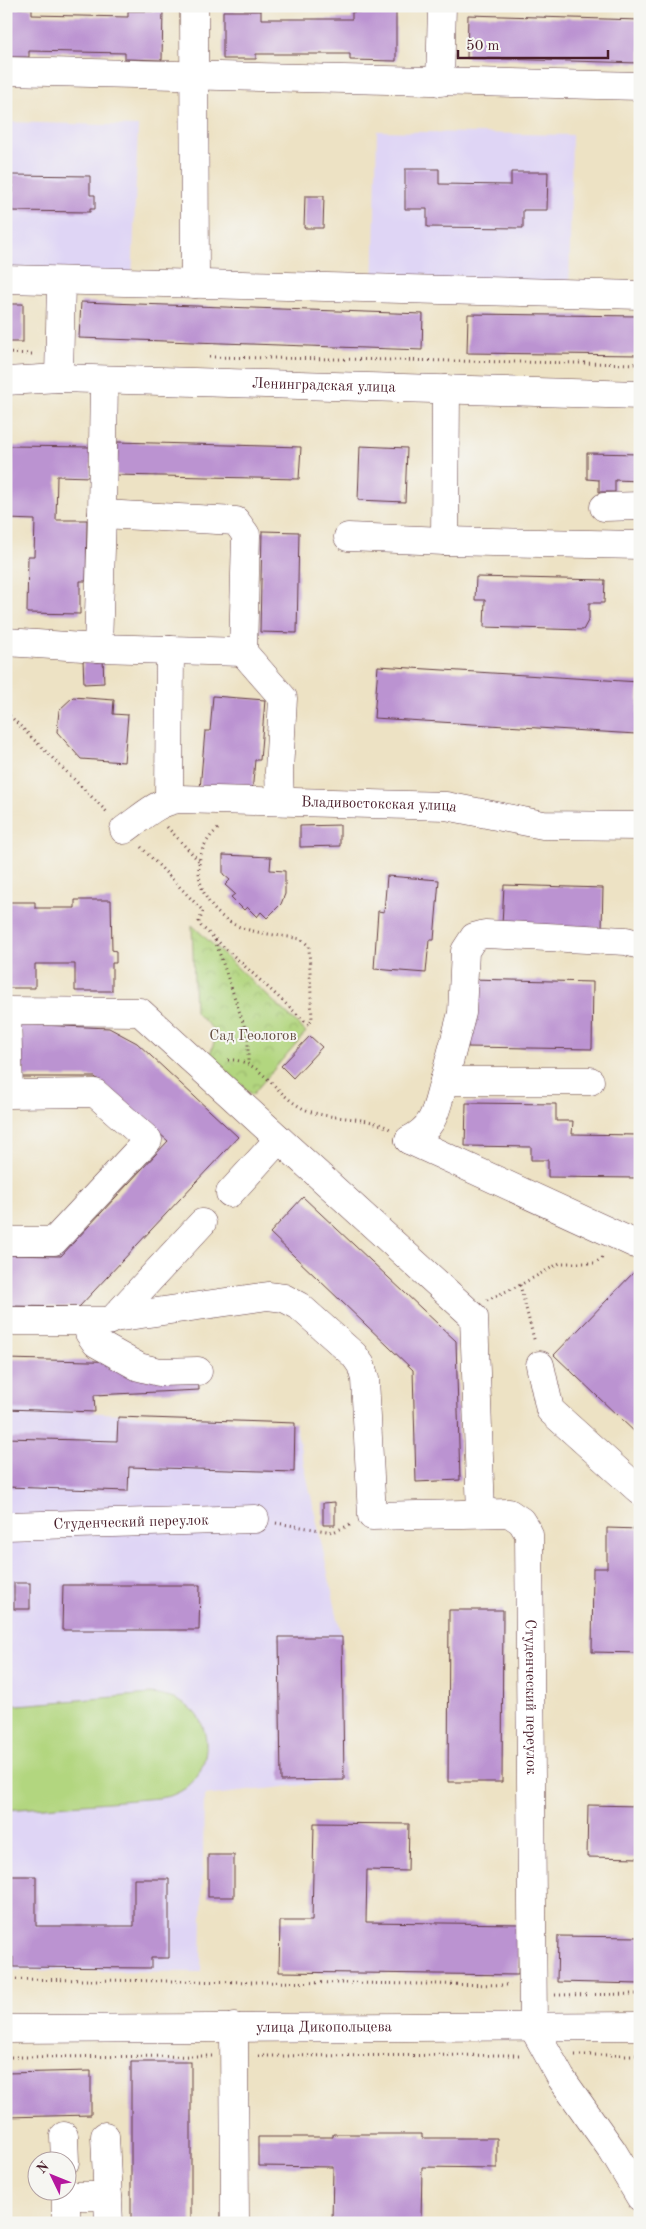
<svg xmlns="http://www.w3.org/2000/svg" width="646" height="2229" font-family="'Old Standard TT',serif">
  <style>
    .built { fill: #dfd5f5 }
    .park { fill: url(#park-crowns); stroke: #7e7a55 }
    .garden { fill: #b2d67f; stroke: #7e7a55 }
    .building { fill: #bb93d1 }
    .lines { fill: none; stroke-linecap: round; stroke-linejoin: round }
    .minor-casing { stroke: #623c42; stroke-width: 29 }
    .major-casing { stroke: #623c42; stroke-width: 29 }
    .path { stroke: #623c42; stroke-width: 3; stroke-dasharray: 1 4; stroke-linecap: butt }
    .minor { stroke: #fff; stroke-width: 28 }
    .major { stroke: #fff; stroke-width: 28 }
    .labels { text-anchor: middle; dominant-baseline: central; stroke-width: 4; stroke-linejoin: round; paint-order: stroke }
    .street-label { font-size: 15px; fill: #4a1f2b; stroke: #f6f6f2 }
    .park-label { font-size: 15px; fill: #644d40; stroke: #f6f6f2 }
  </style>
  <defs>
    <pattern id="park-crowns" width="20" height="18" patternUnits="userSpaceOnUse" patternTransform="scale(1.25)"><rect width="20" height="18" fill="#b2d67f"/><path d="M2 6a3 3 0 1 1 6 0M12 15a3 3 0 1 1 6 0" fill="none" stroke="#9bb76e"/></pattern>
  </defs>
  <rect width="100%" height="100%" fill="#f6f6f2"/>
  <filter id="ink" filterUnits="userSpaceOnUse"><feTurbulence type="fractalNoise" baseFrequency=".02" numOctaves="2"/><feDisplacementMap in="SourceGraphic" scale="10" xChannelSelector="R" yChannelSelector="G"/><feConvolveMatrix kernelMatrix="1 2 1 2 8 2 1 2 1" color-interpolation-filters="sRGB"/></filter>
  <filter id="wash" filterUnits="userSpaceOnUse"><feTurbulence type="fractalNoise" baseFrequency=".0096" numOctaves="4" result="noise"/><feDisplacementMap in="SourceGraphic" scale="20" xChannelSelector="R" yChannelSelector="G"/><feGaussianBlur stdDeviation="1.12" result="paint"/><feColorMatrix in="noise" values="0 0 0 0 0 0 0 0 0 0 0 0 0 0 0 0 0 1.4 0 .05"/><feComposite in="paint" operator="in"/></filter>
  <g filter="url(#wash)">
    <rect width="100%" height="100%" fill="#ede2c4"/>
    <g class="built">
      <path d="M6,122L138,126L132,282L6,279Z"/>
      <path d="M377,131L572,135L569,296L373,292Z"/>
      <path d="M6,1408L295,1423L342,1637L344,1780L204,1796L201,1972L6,1970Z"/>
    </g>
    <path class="park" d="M192,925L306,1032L252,1095L210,1055L217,1033L195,1012Z"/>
    <path class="garden" d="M151,1694C165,1696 176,1698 187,1706C217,1727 210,1779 177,1793C172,1796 165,1797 159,1798L6,1810V1706Z"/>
    <g id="blocks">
      <g class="building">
        <path d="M6,8H32V15L128,17V11H163L162,60L125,59V53L29,51V57H6Z"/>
        <path d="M223,11H261V19H352V12H396V61L350,60V54H256V59H223Z"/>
        <path d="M468,15L640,20V63L467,58Z"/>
        <path d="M405,169H439V184L511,185V172H548L547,210H523V228L427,227V209H405Z"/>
        <path d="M12,175L90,176V195H95V209H90V212L12,211V208H6V193H12Z"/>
        <path d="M305,196H324L323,228H304Z"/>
        <path d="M81,302L423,314L422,350L79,338Z"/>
        <rect x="6" y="304" width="17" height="38"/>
        <path d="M468,314L640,316V355L467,353Z"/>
        <path d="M117,442L301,447L299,479L116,475Z"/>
        <path d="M10,446L91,447V477L57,476L56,520H87L86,581H80V614L27,613L28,556H34L35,520L8,519Z"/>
        <path d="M360,446L407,448L405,502L358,500Z"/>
        <path d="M587,453L640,454V481L615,480V492H599V480L587,479Z"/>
        <path d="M262,531L299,532L297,633L260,632Z"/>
        <path d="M476,577L605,580L604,603H589V619L583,630L484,627L485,600H475Z"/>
        <path d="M103,659L104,683L84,684L83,660Z"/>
        <path d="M378,666L639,682L636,734L374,718Z"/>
        <path d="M213,696L265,700L260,760H255L252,793L200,789L205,731H210Z"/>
        <path d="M73,697L114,700L113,714L128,715L124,762L81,759L57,732L59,710Z"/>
        <path d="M340,825V846L300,847V826Z"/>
        <path d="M223,855L271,857L270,870L285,871V894L281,904L267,918L261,912L257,917L247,907L244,910L231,897L235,894L225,885L230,880L223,874Z"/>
        <path d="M387,876L439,880L434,940H429L426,973L374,969L378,911L384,912Z"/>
        <path d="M504,885L603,888L602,928L502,925Z"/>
        <path d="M75,900H111L112,950L116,951V963H112V991H75V964H35V988H6V902H35V908H75Z"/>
        <path d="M470,979L593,982L592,1049L468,1047Z"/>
        <path d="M17,1024L109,1028L137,1043L238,1137L79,1307L6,1306V1255L61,1256L168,1141L95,1077H20Z"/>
        <path d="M310,1036L322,1047L293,1078L281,1066Z"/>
        <path d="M466,1103L556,1104V1121H573L572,1134L638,1135V1178L548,1177V1160H531V1147L465,1146Z"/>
        <path d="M638,1178H640V1222H637Z"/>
        <path d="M303,1197L456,1341L460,1480L416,1482L413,1370L270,1233Z"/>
        <path d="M635,1271L640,1275V1437L554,1355Z"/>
        <path d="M6,1359L131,1362L198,1371L199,1390L94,1395L95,1412L6,1409Z"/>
        <path d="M118,1417L295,1423L294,1472L129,1467L128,1491L6,1487V1438L117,1441Z"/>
        <path d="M335,1502V1525H323V1503Z"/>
        <path d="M607,1528L640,1529V1653L592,1652L593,1568H607Z"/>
        <rect x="14" y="1583" width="16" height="26"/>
        <path d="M63,1585H200L199,1630H62Z"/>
        <path d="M449,1610H503L502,1782H448Z"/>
        <path d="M279,1637H342L344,1780L281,1781Z"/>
        <path d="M588,1805L640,1806V1858L587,1857Z"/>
        <path d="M314,1823L409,1824L408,1871L367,1870L366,1922L519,1924L518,1975L279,1972L280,1921H312Z"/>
        <rect x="208" y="1855" width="26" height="42"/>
        <path d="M6,1876H36V1926H134V1879H169V1958H151V1968L13,1967V1957H6Z"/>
        <path d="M558,1936L640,1937V1984L557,1982Z"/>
        <rect x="131" y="2062" width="60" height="161"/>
        <path d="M91,2071V2115L6,2117V2073Z"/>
        <path d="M333,2134H422V2138H497V2168L422,2167L421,2223H332L333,2167L258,2166V2137H333Z"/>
      </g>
    </g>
  </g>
  <g filter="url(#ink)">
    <use href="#blocks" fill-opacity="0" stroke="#623c42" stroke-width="1"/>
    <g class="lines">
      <g class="minor-casing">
        <g id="minor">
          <path d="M194,6L195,284"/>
          <path d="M6,71L640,86"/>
          <path d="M440,82L442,6"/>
          <path d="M6,279L640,295"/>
          <path d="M59,378L61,281"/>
          <path d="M104,380L102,514L236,521L246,535L243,652L283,698L279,771L280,801"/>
          <path d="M604,507L640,506"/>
          <path d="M102,514L98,648L243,652"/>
          <path d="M348,537L445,541L446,389"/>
          <path d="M445,541L640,545"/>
          <path d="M6,642L98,648"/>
          <path d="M169,800L170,650"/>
          <path id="s1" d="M124,830C141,818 158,801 179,799L446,806L543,825L640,826"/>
          <path d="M444,1081L462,1013L465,951L474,937L485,934L626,941L640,945"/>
          <path d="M409,1140L640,1246"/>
          <path d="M409,1140C436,1127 436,1108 444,1081H590"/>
          <path d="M230,1193L279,1139"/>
          <path d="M6,1241H54L148,1140L95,1093L9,1094L7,1011L140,1012L474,1317L481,1513"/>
          <path id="s2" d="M114,1318L268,1296L284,1298L299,1306L354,1355L361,1365L365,1379L372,1516L509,1513L521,1521L529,1534L533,2027L561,2078L612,2150L640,2197"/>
          <path d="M6,1321H108L114,1318L202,1223"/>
          <path d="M88,1323L89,1333L96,1343L139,1367L159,1372L198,1371"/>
          <path d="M540,1365L550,1410L640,1491"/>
          <path id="s3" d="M6,1526L255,1519"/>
          <path d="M234,2027L235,2223"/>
          <path d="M64,2136L65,2162"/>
          <path d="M105,2136L109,2223"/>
          <path d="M66,2192V2223"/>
          <path d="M66,2196H108"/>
        </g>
      </g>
      <g class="major-casing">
        <g id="major">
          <path id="s4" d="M6,381L59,378L640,395"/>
          <path id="s5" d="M6,2029L640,2026"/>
        </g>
      </g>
      <g class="path">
        <path d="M6,353L33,354"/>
        <path d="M209,357L640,364"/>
        <path d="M6,430L8,428"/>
        <path d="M6,712L109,814"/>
        <path d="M167,827L199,861"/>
        <path d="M141,847L203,911L199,922L201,926L309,1025L312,1020L309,946L301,939C280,935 253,934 233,924C197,905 185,855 219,828"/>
        <path d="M215,940L248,1037V1062"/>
        <path d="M228,1060C258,1058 274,1091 297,1105C324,1123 362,1113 390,1129"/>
        <path d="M520,1285L535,1343"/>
        <path d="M487,1300L520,1285L560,1263H595L605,1256"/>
        <path d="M276,1523L333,1532L350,1525"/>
        <path d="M6,1979L511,1985"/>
        <path d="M555,1995L640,1994"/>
        <path d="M575,2055H640"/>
        <path d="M258,2056L522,2055"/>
        <path d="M6,2057L212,2056"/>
      </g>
      <use href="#minor" class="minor"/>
      <use href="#major" class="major"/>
    </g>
  </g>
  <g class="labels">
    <g class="street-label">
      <text stroke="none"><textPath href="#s4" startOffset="318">Ленинградская улица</textPath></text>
      <text stroke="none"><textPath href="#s1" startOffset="264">Владивостокская улица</textPath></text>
      <text stroke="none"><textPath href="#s3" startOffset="125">Студенческий переулок</textPath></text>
      <text stroke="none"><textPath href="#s2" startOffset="756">Студенческий переулок</textPath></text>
      <text stroke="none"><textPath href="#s5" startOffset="318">улица Дикопольцева</textPath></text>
    </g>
    <g class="park-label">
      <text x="253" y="1036">Сад Геологов</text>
    </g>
  </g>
  <rect width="646" height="2229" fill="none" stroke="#f6f6f2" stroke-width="25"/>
  <g transform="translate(52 2176) rotate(313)"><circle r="24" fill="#f6f6f2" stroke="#b1a0a2"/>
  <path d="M0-4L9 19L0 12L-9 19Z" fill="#b5179e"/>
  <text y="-8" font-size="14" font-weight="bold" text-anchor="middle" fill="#4a1f2b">N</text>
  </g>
  <path d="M458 50v8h150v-8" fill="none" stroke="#4a1f2b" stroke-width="2.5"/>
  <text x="466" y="50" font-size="15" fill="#4a1f2b" stroke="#f6f6f2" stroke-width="4" paint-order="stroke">50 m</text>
</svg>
